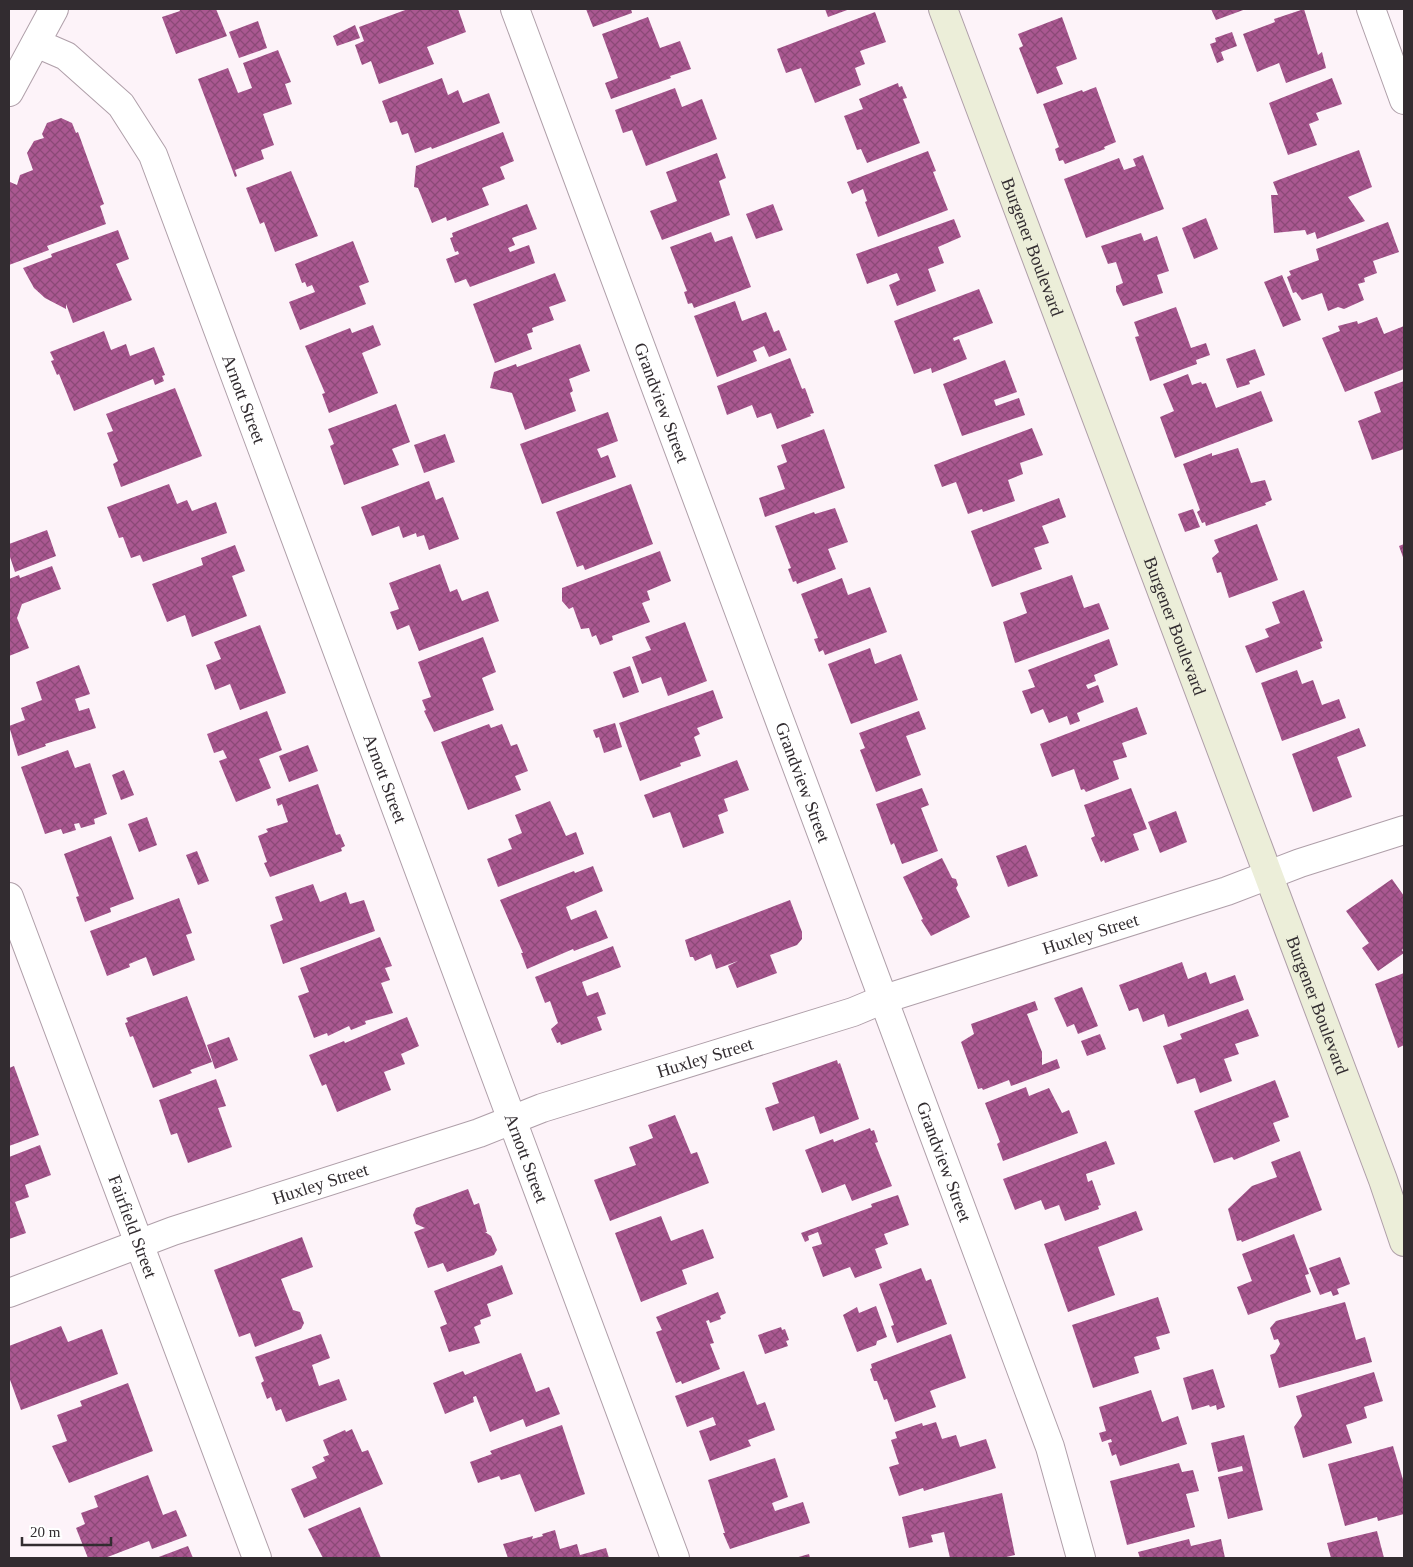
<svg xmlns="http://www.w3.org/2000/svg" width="1413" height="1567" font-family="Georgia,serif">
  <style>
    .building { fill: url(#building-cross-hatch) }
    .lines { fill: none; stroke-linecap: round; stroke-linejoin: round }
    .minor-casing { stroke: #af9fa9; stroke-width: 30 }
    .tertiary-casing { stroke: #af9fa9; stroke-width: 30 }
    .secondary-casing { stroke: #af9fa9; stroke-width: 30 }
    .minor { stroke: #fff; stroke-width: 28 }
    .tertiary { stroke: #fff; stroke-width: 28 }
    .secondary { stroke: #eceed9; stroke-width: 28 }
    .labels { text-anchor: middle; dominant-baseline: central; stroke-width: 5; stroke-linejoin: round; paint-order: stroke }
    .street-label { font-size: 18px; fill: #322c30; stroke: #fff }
  </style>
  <defs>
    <pattern id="building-cross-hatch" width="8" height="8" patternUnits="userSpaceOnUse" patternTransform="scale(1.25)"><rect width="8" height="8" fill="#aa5891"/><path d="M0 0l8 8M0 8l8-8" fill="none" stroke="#8b4977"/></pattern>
  </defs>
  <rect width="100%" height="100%" fill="#fdf3f9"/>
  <g class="building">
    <path d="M179,9H216L227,36L176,54L162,17L180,11Z"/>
    <path d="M408,9H458L466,32L427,47L434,64L379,84L371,61L362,65L355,45L364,41L359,27Z"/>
    <path d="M586,9H631L632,13L593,27Z"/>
    <path d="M825,9H850L828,17Z"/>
    <path d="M1211,9H1246L1216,20Z"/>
    <path d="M1304,9L1318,55L1322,52L1326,68L1286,83L1279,63L1257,72L1243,34L1275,22L1274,19Z"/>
    <path d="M875,12L886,42L860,51L865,64L855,68L861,85L815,103L801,68L786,73L777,49Z"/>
    <path d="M648,17L660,48L680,41L691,69L670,76L671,78L611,99L605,83L618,78L602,34Z"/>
    <path d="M1062,17L1077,59L1056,67L1063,84L1037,94L1019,48L1023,46L1018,34Z"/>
    <path d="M258,21L267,48L239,58L229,32Z"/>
    <path d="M355,25L360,38L337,46L333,36Z"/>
    <path d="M1232,32L1237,46L1221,52L1224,60L1217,63L1210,44L1216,42L1215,38Z"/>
    <path d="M278,50L291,82L285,84L292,104L263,114L274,145L261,150L264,159L235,170L237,176L235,177L198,79L228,68L238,93L252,88L243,63Z"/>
    <path d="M442,78L448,95L458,90L463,103L489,93L500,123L432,149L431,147L415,153L408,133L402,135L397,121L390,123L382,101Z"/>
    <path d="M1332,78L1342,104L1316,113L1319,120L1309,124L1317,145L1288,155L1269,103Z"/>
    <path d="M898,83L899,87L902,86L907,98L903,99L920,143L867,163L861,149L857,150L844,116L863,109L859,99Z"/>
    <path d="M1096,87L1116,142L1104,147L1105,149L1065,164L1063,160L1059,161L1055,149L1059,147L1043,104L1082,90L1083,92Z"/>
    <path d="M675,88L682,107L702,99L717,139L646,166L632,130L623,133L615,110Z"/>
    <path d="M61,118L72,123L76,133L78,132L104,204L100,206L106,224L47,246L49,250L9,265V184L10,182L17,185L20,175L33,170L27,153L34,141L44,138L42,134L47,123Z"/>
    <path d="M503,132L514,161L500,167L505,179L482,188L489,205L447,221L446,217L432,223L418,188L414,187L416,166Z"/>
    <path d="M1359,150L1372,187L1348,197L1365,221L1317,239L1315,232L1307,235L1305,230L1274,233L1271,195H1278L1273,182Z"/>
    <path d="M928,151L936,171L933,172L948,210L878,237L865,202L867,201L863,189L852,194L847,182Z"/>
    <path d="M717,153L726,178L719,181L730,215L662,240L650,211L677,201L666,172Z"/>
    <path d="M1143,155L1164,209L1086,238L1064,179L1119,158L1124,170L1136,166L1133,159Z"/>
    <path d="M291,171L318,236L275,252L264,222L260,224L246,188Z"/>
    <path d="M527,204L537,229L512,238L515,245L508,248L510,252L529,245L535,263L470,287L466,279L455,283L446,259L459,254L458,251L455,252L450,238L453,237L452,233Z"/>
    <path d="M773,204L783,230L756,239L746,214Z"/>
    <path d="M1206,218L1218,249L1194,259L1182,228Z"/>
    <path d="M954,219L961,237L938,247L944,263L928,269L936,291L897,306L889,285L900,280L897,273L867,284L856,254Z"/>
    <path d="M1388,222L1399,252L1373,261L1377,273L1364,278L1365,282L1358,284L1364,300L1344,309L1338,307L1328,311L1322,293L1302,300L1296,292L1293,293L1287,277L1291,275L1289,271L1319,260L1316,249Z"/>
    <path d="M118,230L129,259L116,264L132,300L73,323L66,304V309L45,298L34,288L23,268L52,257L51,254Z"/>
    <path d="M711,232L715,242L732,236L751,287L694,308L692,303L688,304L684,292L687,291L670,247Z"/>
    <path d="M1141,233L1144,241L1157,236L1169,271L1157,275L1163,293L1123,306L1116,291V286L1123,283L1116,262L1108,264L1101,246Z"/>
    <path d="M353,241L369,282L359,286L366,304L300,330L289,302L315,292L312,285L307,287L305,282L302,283L295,264Z"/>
    <path d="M555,273L566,301L549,307L554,320L532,328L533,332L527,334L532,349L495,363L473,304Z"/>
    <path d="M1282,275L1301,320L1283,327L1264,282Z"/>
    <path d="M979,289L993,323L953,338L954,341L959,339L967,359L932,373L931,368L914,374L894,321Z"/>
    <path d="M735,301L742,321L766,312L774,332L779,330L787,350L769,357L764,346L753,351L757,361L717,377L694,316Z"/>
    <path d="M1176,307L1191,348L1206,343L1210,355L1196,360L1197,364L1150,381L1135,337L1139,336L1134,322Z"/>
    <path d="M1377,317L1384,334L1404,326V369L1345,392L1322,338L1340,331L1338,326L1357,321L1358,324Z"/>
    <path d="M373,325L381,345L362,353L378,393L329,413L322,394L325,393L305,346L350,328L352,333Z"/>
    <path d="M104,331L111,350L126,344L130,356L154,347L165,375L162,376L164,381L155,385L153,379L74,411L59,374L57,375L51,361L54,360L50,352Z"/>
    <path d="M580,344L590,371L569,379L573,391L570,393L576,411L525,430L512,393L490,388L494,372L516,364L517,367Z"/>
    <path d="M1255,349L1265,375L1249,381L1250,384L1237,388L1226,359Z"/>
    <path d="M790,358L802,389L805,388L814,413L810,414L811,416L777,429L771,413L757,418L752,405L727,415L717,386Z"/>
    <path d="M1005,360L1017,392L994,400L996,406L1019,398L1025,415L962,436L943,384Z"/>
    <path d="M1188,374L1192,385L1201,382L1202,384L1206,383L1216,408L1261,391L1273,421L1175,458L1160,417L1174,411L1163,384Z"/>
    <path d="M1404,381V449L1372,460L1358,421L1381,412L1374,392Z"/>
    <path d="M175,388L202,456L121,487L113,464L118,461L107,433L113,431L106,414Z"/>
    <path d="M396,404L410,442L392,449L399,465L344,485L330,446L334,444L328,429Z"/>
    <path d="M608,412L618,441L597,449L601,458L608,455L616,477L542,504L520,444Z"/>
    <path d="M1032,428L1043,455L1020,463L1023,474L1008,480L1015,501L983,512L982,509L968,514L956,482L942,487L934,465Z"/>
    <path d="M824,429L845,488L765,517L759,498L785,489L777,466L787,462L781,445Z"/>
    <path d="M445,434L455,462L424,473L414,445Z"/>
    <path d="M1238,448L1251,483L1265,480L1272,500L1265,503L1266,505L1206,526L1205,522L1202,523L1197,512L1200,510L1183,464L1212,453V456Z"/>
    <path d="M429,481L436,500L443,497L459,539L429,550L424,535L417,537L416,533L403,538L399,526L372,536L361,507Z"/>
    <path d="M169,484L177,504L187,500L192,511L216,502L227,533L143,562L140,555L131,558L123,537L119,538L107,507Z"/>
    <path d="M631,484L653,544L585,570L583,565L577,567L556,512Z"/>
    <path d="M1059,498L1066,517L1042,526L1049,543L1034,548L1042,569L992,587L971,531Z"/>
    <path d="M835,508L848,542L828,549L836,569L797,584L796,581L793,582L788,569L791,568L775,526L814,512L815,514Z"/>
    <path d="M1193,509L1200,527L1185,532L1178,514Z"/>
    <path d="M1257,524L1278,580L1229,598L1221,572L1217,573L1212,558L1219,552L1214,540Z"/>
    <path d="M47,530L56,556L15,572L9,554V544Z"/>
    <path d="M1404,544V560L1399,546Z"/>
    <path d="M235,545L245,571L232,576L247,616L192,637L185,615L167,622L152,584L203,565L201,558Z"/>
    <path d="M660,551L671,581L647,591L650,600L642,603L650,622L612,636L613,640L600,645L596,635L592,637L589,628L581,629L573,607L569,609L562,601V588Z"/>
    <path d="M440,564L450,592L457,589L462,601L488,591L499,621L419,651L409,625L397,630L390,612L399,609L389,583Z"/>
    <path d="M52,566L61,589L22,604L17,618L29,648L9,656V579L19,575L20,578Z"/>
    <path d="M1072,575L1084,608L1099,603L1109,629L1015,663L1003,622L1027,613L1020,593Z"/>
    <path d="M842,578L848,595L870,587L887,632L825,655L823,650L819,652L814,639L818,638L801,594Z"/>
    <path d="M1304,590L1323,641L1320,642L1322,648L1256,673L1245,646L1269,637L1265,629L1280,623L1272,602Z"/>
    <path d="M685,622L707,681L668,696L661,677L642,684L632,657L651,650L645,637Z"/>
    <path d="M260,625L286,693L240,710L230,684L215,690L206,665L221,659L214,642Z"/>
    <path d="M483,637L496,672L482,678L494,710L434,732L424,711L426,710L422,700L431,697L418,662Z"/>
    <path d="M1109,639L1118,665L1094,675L1096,681L1086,685L1088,689L1098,685L1104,702L1077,713L1080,721L1070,725L1067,716L1049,723L1043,709L1031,714L1022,691L1035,687L1028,670Z"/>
    <path d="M870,648L875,664L901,654L918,700L851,724L828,664Z"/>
    <path d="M79,665L90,694L75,699L79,711L89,708L96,728L45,744L46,746L18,756L9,726L25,720L21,708L42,700L36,682Z"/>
    <path d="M630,666L639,692L623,698L613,672Z"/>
    <path d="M1297,670L1302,684L1313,680L1322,705L1339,699L1346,718L1282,741L1261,683Z"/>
    <path d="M713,690L723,718L697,728L700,734L694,737L701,756L680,763L681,766L640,781L619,723Z"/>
    <path d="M1137,707L1147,734L1122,743L1127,757L1113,761L1119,779L1086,792L1084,789L1081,790L1074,769L1052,777L1040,744Z"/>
    <path d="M267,711L282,750L259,759L271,788L236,802L219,761L227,758L223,750L214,753L207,734Z"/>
    <path d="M919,711L926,729L906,736L921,775L876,792L860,750L865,748L859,733Z"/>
    <path d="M615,723L622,747L604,753L599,737L596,738L593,730Z"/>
    <path d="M489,724L491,728L502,724L511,746L517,744L528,771L515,776L521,790L468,810L441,742Z"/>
    <path d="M1359,728L1366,746L1337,757L1352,797L1313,812L1292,754Z"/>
    <path d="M308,745L318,771L289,782L279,756Z"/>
    <path d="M68,750L75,768L90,763L107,814L94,819L95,824L81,828L79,823L74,824L76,830L63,834L61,829L45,834L21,767Z"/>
    <path d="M737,760L749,790L724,799L728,811L718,815L724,833L683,848L670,812L653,818L644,795Z"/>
    <path d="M124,770L134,795L121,800L112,775Z"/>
    <path d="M318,784L336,835L340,834L345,846L341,848L342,851L270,877L264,863L267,862L258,836L268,832L266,829L288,822L282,804L278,806L276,799Z"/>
    <path d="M922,788L929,805L921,808L938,851L902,864L894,843L891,845L876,804Z"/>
    <path d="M1131,788L1147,829L1133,834L1139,850L1105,863L1104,860L1101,862L1091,838L1095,836L1084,805Z"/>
    <path d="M550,801L566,836L576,832L584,854L498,887L487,859L512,849L508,839L522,833L515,815Z"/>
    <path d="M1176,811L1187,842L1160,853L1148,822Z"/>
    <path d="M147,817L157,845L139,852L128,824Z"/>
    <path d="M111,836L134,899L110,908L111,912L85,922L76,897L79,896L64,854Z"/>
    <path d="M1026,845L1038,876L1008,887L996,856Z"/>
    <path d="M197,851L209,881L198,885L186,855Z"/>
    <path d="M942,858L952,878L956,879L958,885L956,888L970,917L931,936L921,920L923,919L903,877Z"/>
    <path d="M593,866L603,891L566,907L571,920L596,910L608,938L574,951L573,949L527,969L521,953H523L500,900L574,871L575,873Z"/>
    <path d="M1392,879L1404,896V948L1402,950L1404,953L1378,971L1362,948L1369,943L1346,911Z"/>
    <path d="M313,884L320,902L346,892L350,904L364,900L375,931L283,964L270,925L283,920L275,897Z"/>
    <path d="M179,898L192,933L186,935L195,960L153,976L146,957L129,964L130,967L107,976L90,931Z"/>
    <path d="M790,900L802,932V939L797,945L770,955L777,973L737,988L728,966L738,961L716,969L711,954L695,961L693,957H690L685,940Z"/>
    <path d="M380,937L392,966L385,968L390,980L381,983L393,1013L365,1021L366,1024L351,1030L349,1026L328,1036L327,1033L314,1038L298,996L309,992L300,968Z"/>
    <path d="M613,946L621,967L582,982L587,996L598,992L606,1014L597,1017L602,1030L561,1045L560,1042L557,1043L551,1029L558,1023L550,1001L545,1003L535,977Z"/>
    <path d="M1182,962L1188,979L1206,972L1210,984L1235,975L1244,1000L1168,1027L1164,1014L1143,1022L1138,1008L1129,1011L1119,985Z"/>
    <path d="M1404,973V1045L1398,1048L1375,984Z"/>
    <path d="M1082,987L1098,1026L1078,1034L1074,1024L1067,1027L1054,998Z"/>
    <path d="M187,996L212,1062L190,1070L192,1073L153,1088L133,1036L130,1037L125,1023L128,1022L126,1018Z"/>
    <path d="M1035,1001L1038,1010L1027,1014L1042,1052V1065L1057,1059L1060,1068L1011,1086L1009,1080L983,1090L982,1088L978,1089L961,1042L974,1034L971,1024Z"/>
    <path d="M1248,1009L1259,1036L1235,1044L1239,1054L1224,1059L1232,1081L1200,1093L1195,1078L1177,1084L1163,1046L1182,1039L1180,1034Z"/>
    <path d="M407,1017L419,1046L401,1054L405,1064L384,1072L391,1090L337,1112L326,1084L322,1086L309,1055L344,1041L345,1043Z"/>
    <path d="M1100,1034L1106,1049L1087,1056L1081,1041Z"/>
    <path d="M229,1037L238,1060L215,1069L207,1045Z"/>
    <path d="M837,1060L838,1064L840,1063L859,1119L820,1134L814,1116L773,1131L765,1108L779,1103L772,1083Z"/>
    <path d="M14,1066L39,1135L9,1146V1068Z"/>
    <path d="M216,1079L226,1106L218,1108L232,1147L188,1163L177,1133L171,1135L159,1100Z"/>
    <path d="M1275,1080L1289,1117L1273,1123L1280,1141L1234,1160L1232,1157L1214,1163L1194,1111Z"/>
    <path d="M1026,1087L1029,1096L1049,1088L1062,1113L1069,1110L1078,1133L1003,1161L997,1144L1000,1142L985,1103Z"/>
    <path d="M675,1115L691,1154L697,1152L709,1183L610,1221L594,1180L636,1165L629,1147L653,1138L648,1125Z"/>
    <path d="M870,1128L871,1131L874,1130L878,1142L875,1143L892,1186L852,1201L845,1184L822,1193L805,1150L833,1139L834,1142Z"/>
    <path d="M1106,1141L1115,1164L1086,1174L1088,1182L1092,1180L1101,1205L1098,1206L1099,1209L1065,1221L1059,1205L1045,1210L1041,1200L1015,1210L1003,1179Z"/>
    <path d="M40,1145L51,1175L25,1185L29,1197L15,1202L26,1233L9,1239V1157Z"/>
    <path d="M1300,1151L1322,1210L1242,1242L1241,1240L1237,1241L1228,1209L1252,1186L1277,1177L1271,1162Z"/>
    <path d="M468,1189L474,1205L479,1203L487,1232H485L491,1236L497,1250L494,1255L447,1272L443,1263L428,1268L414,1232L425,1228L416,1224L413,1215L416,1208Z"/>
    <path d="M898,1195L909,1225L884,1234L888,1244L875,1249L882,1268L855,1278L850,1267L823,1277L812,1247L822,1244L818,1232L808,1236L809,1240L805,1242L801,1233L872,1207L871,1204Z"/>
    <path d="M1136,1211L1143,1230L1098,1247L1115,1295L1068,1312L1044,1244Z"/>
    <path d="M661,1216L671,1241L703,1229L714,1258L682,1270L687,1284L641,1302L615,1233Z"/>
    <path d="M1294,1234L1309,1274L1305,1275L1311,1292L1248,1315L1237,1287L1252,1281L1242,1254Z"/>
    <path d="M302,1237L313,1267L281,1279L293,1310L300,1312L304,1323L301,1329L255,1347L250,1333L239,1337L214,1270Z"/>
    <path d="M1340,1257L1350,1284L1337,1289L1339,1294L1333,1296L1331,1291L1320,1295L1309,1268Z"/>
    <path d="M502,1265L513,1294L487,1304L491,1316L480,1320L481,1324L474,1327L480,1343L449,1352L440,1327L447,1324L434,1291Z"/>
    <path d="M921,1268L926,1281L931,1279L947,1324L897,1343L891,1326L894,1325L879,1284Z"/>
    <path d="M718,1292L726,1313L720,1316L721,1319L710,1323L709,1320L706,1321L714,1343L710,1344L720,1369L682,1384L681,1381L676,1383L656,1332L662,1330L656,1317Z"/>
    <path d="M1158,1297L1170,1333L1156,1337L1160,1349L1134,1357L1139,1373L1093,1388L1072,1325Z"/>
    <path d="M1345,1302L1356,1340L1365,1337L1372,1362L1279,1388L1270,1355L1275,1353L1280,1344L1278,1339L1274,1340L1270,1328L1276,1321Z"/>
    <path d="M876,1306L887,1337L877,1341L876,1345L857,1352L843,1315L857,1307L859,1313Z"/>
    <path d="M61,1326L68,1342L102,1329L118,1374L21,1410L9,1377V1346Z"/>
    <path d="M781,1327L782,1330L785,1329L789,1340L786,1341L788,1346L765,1354L758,1335Z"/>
    <path d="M321,1334L330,1358L312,1365L319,1386L339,1379L347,1400L286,1422L281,1409L276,1411L271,1397L267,1399L261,1383L264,1381L255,1357Z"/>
    <path d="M951,1334L966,1378L930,1391L936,1407L895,1422L887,1399L884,1400L877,1381H874L870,1369L872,1368L871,1364Z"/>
    <path d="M521,1353L536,1392L549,1387L560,1414L526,1427L523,1419L490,1432L476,1396L473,1397L474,1402L445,1414L433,1383L463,1371L465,1375Z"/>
    <path d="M1213,1369L1225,1407L1217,1410L1216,1405L1210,1407L1209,1405L1192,1410L1183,1378Z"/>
    <path d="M744,1371L757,1405L765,1402L775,1430L748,1440L751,1446L710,1461L699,1431L716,1425L713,1417L687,1427L675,1396Z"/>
    <path d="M1374,1372L1383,1401L1364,1407L1367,1418L1346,1425L1352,1443L1303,1458L1294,1427L1302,1416L1296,1396Z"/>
    <path d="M128,1383L153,1451L69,1483L52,1446L67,1441L57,1415L82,1406L80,1401Z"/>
    <path d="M1151,1390L1162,1422L1178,1416L1187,1444L1120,1466L1116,1454L1112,1456L1108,1443L1112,1442L1111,1439L1102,1442L1099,1433L1106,1431L1099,1407Z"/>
    <path d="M936,1422L942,1439L956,1435L960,1447L986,1439L996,1468L924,1491L923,1488L899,1496L889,1467L899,1464L891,1440L897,1438L895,1432L922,1423L923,1426Z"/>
    <path d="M562,1425L585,1494L535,1512L520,1474L501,1480L499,1476L478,1483L470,1462L492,1454L490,1451Z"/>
    <path d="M352,1429L362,1452L368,1450L383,1484L304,1518L291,1489L317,1478L312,1467L325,1461L323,1457L329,1455L323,1440L345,1430L346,1432Z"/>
    <path d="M1244,1435L1263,1510L1228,1519L1218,1477L1243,1471L1242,1466L1218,1472L1211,1443Z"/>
    <path d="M1393,1446L1404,1483V1514L1378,1521L1377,1517L1345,1526L1328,1464Z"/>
    <path d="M775,1458L788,1497L772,1503L775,1511L803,1502L810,1523L730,1549L723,1533H725L708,1480Z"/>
    <path d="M1179,1463L1182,1472L1193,1470L1199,1491L1186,1494L1195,1527L1127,1545L1110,1481Z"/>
    <path d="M148,1475L163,1515L176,1510L187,1536L152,1549L149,1541L105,1558H88L76,1528L85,1524L81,1513L98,1507L94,1496Z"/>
    <path d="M1002,1493L1015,1555L1002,1558H950L944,1532L931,1535L933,1542L909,1548L902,1517Z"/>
    <path d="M360,1507L381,1558H323L308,1529Z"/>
    <path d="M555,1530L560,1549L577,1544L580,1555L606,1548L609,1558H508L503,1544L533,1536L532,1539L543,1536L542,1534Z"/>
    <path d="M1377,1531L1384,1558H1331L1327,1543Z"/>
    <path d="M1189,1539L1191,1546L1221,1539L1225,1558H1140L1138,1552Z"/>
    <path d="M188,1546L193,1558H156Z"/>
    <path d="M809,1554L810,1558H795Z"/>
  </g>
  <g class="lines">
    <g class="minor-casing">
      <g id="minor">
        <path id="s1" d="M515,9L1050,1447L1081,1558"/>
        <path d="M1371,9L1404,100"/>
        <path id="s2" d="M36,43L66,56L121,105L153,155L675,1558"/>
        <path id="s3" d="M9,897L257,1558"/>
        <path id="s4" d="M9,1293L173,1231L479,1133L542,1108L853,1012L884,999L1227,891L1300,863L1404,830"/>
      </g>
    </g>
    <g class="tertiary-casing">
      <path id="tertiary" d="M9,92L54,9"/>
    </g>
    <g class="secondary-casing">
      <g id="secondary">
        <path id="s5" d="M943,9L1383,1180L1404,1242"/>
      </g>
    </g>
    <use href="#minor" class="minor"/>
    <use href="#tertiary" class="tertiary"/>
    <use href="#secondary" class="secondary"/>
  </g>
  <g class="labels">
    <g class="street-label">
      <text stroke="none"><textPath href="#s5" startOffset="254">Burgener Boulevard</textPath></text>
      <text stroke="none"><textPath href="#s2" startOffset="426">Arnott Street</textPath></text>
      <text stroke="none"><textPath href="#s1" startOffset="420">Grandview Street</textPath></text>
      <text stroke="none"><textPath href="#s5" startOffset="659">Burgener Boulevard</textPath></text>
      <text stroke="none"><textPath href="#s2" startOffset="831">Arnott Street</textPath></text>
      <text stroke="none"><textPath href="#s1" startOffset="825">Grandview Street</textPath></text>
      <text stroke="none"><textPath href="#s4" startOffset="1140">Huxley Street</textPath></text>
      <text stroke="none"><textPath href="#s5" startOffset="1064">Burgener Boulevard</textPath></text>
      <text stroke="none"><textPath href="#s4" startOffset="735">Huxley Street</textPath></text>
      <text stroke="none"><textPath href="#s2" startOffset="1236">Arnott Street</textPath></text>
      <text stroke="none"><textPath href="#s1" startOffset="1230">Grandview Street</textPath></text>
      <text stroke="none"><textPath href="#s4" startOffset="330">Huxley Street</textPath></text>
      <text stroke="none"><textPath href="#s3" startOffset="352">Fairfield Street</textPath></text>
    </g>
  </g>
  <rect width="1413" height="1567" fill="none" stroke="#322c30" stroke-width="20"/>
  <path d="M22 1537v8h89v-8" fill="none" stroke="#322c30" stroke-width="2.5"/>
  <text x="30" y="1537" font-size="15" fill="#322c30" stroke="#ffffff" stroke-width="4" paint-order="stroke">20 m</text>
</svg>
